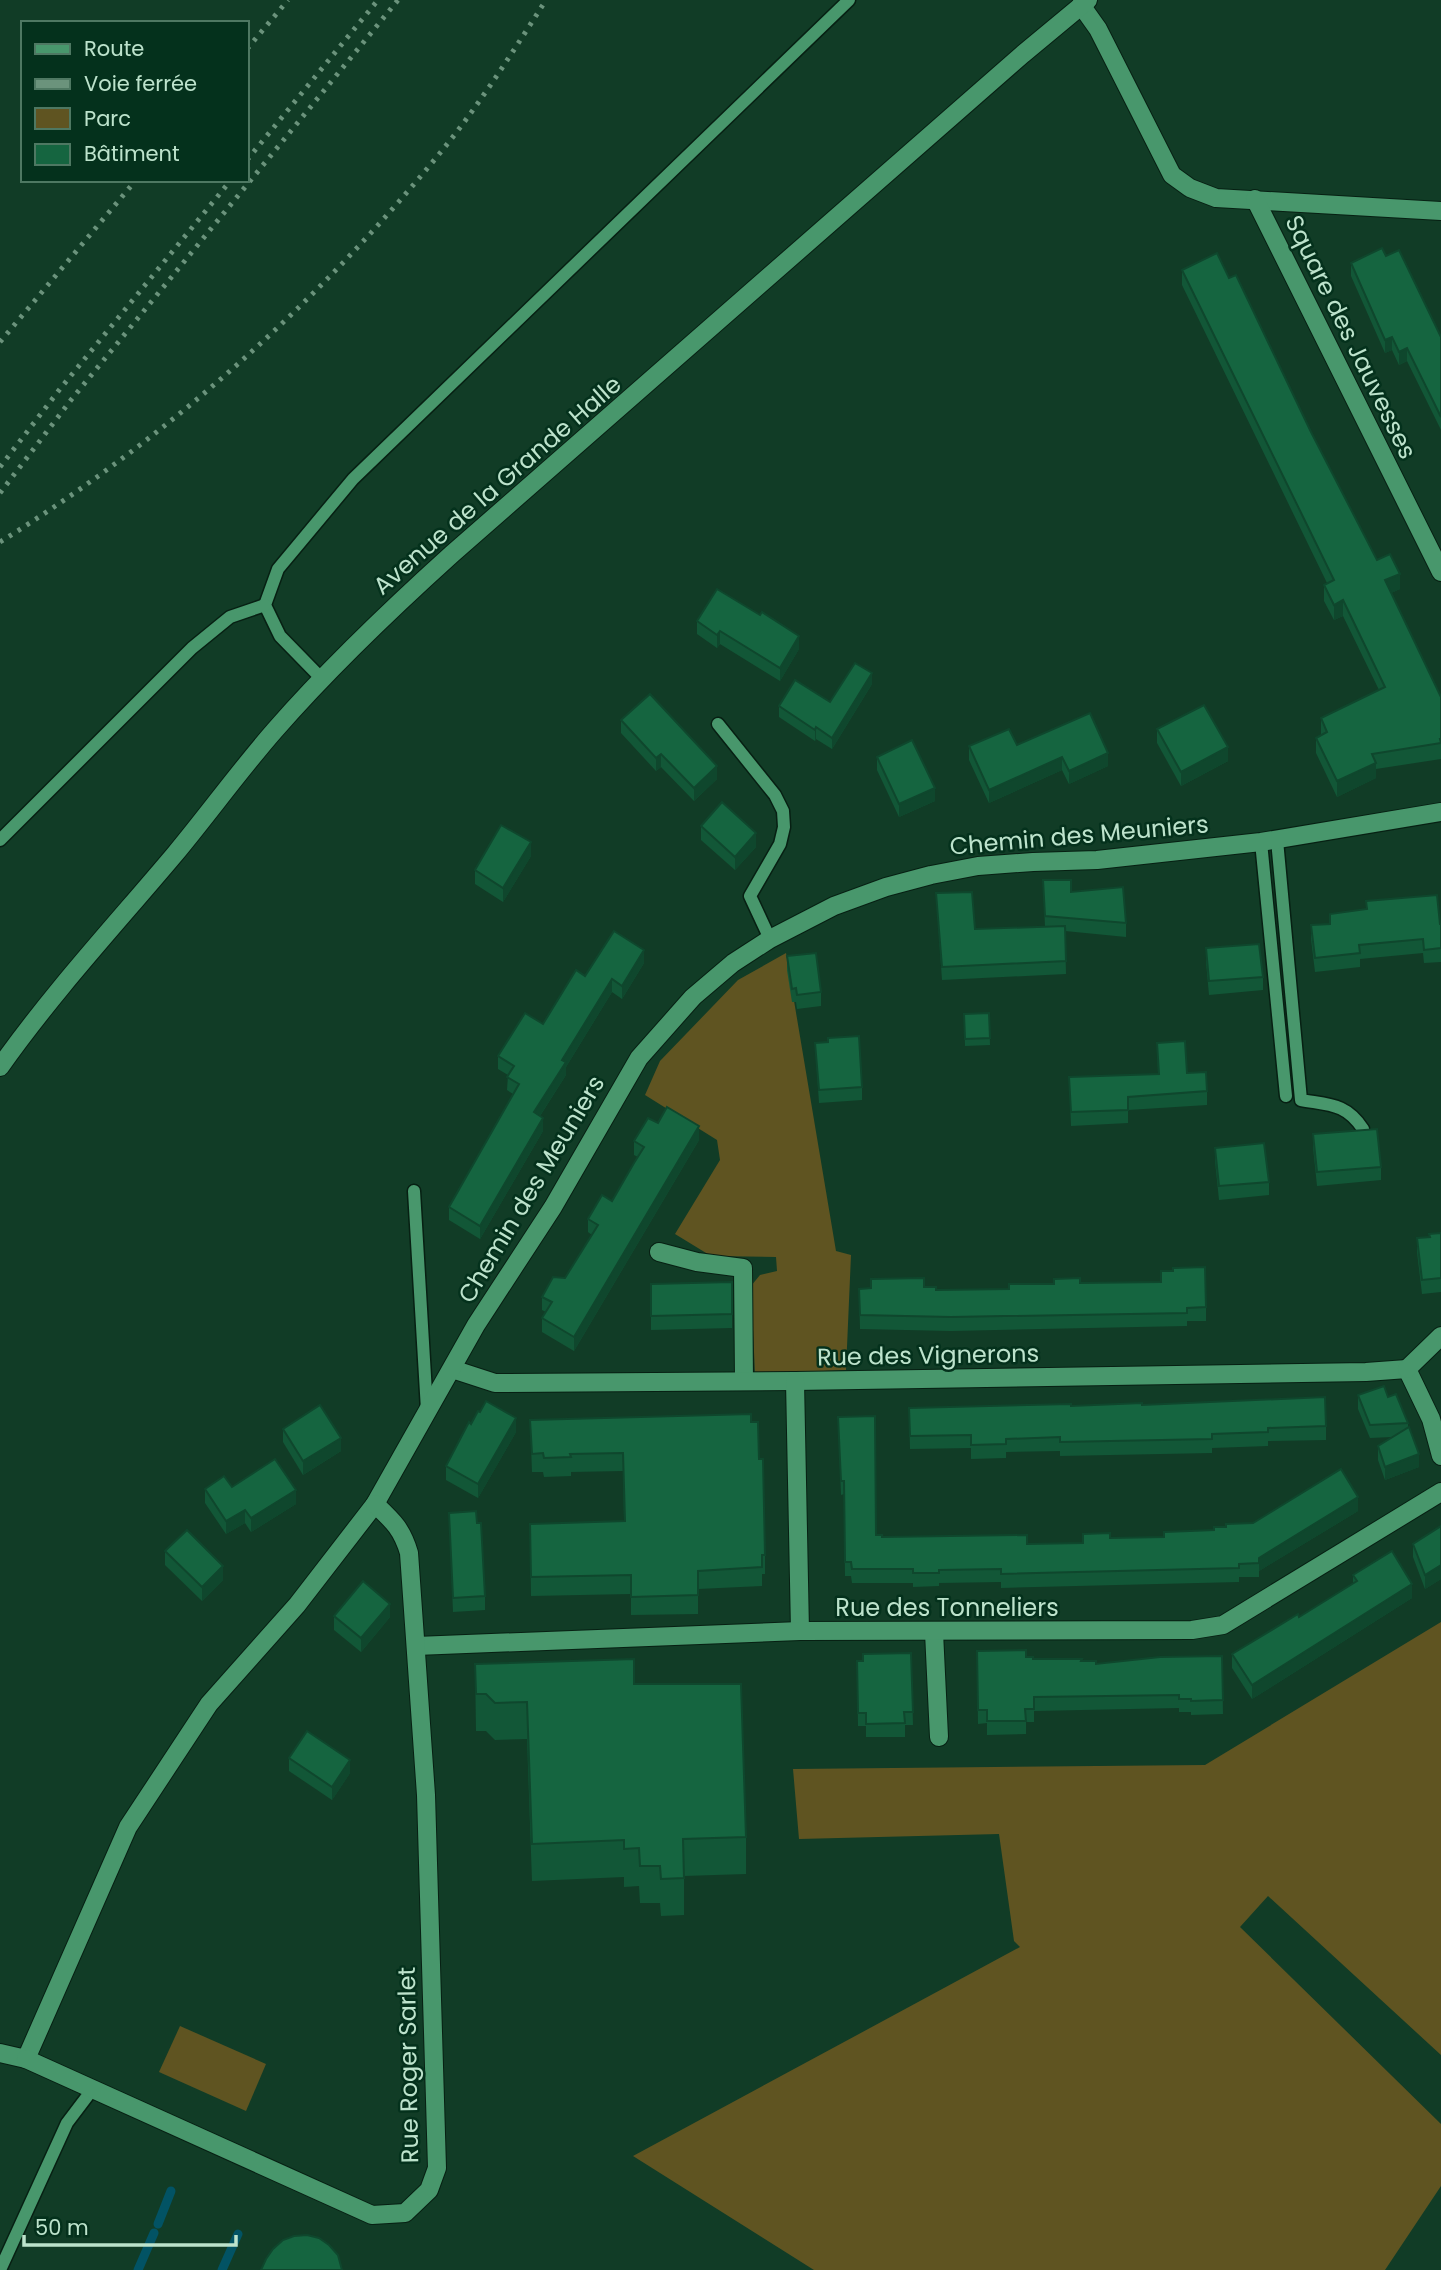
<svg xmlns="http://www.w3.org/2000/svg" width="1441" height="2270" font-family="Poppins,sans-serif">
  <style>
    .green { fill: #5f5421 }
    .lines { fill: none; stroke-linecap: round; stroke-linejoin: round }
    .stream { stroke: #025364; stroke-width: 9 }
    .lane-casing { stroke: #072013; stroke-width: 15 }
    .street-casing { stroke: #072013; stroke-width: 20 }
    .secondary-casing { stroke: #072013; stroke-width: 20 }
    .lane { stroke: #48976c; stroke-width: 12 }
    .street { stroke: #48976c; stroke-width: 18 }
    .secondary { stroke: #48976c; stroke-width: 18 }
    .rail { stroke: #6b937c; stroke-width: 5; stroke-dasharray: 3.5 7; stroke-linecap: butt }
    .wall { fill: #125737 }
    .shaded-wall { fill: #0f472d }
    .building { fill: #156540; stroke: #0f472d; stroke-width: 2 }
    .labels { text-anchor: middle; dominant-baseline: central; stroke-width: 5; stroke-linejoin: round; paint-order: stroke }
    .street-label { font-size: 24px; fill: #bde3cc; stroke: #04311c }
  </style>
  <rect width="100%" height="100%" fill="#113c26"/>
  <g class="green">
    <path d="M786,953L836,1251L851,1255L846,1370L755,1374L751,1286L760,1275L777,1271L776,1257L711,1256L675,1234L720,1160L717,1140L645,1095L660,1061L738,980Z"/>
    <path d="M1441,1622V2055L1268,1896L1240,1927L1441,2124V2186L1385,2270H814L633,2156L1020,1947L1014,1941L999,1834L799,1839L793,1769L1205,1765Z"/>
    <path d="M180,2026L266,2064L246,2111L159,2072Z"/>
  </g>
  <g class="lines">
    <g class="stream">
      <path d="M158,2224L171,2191"/>
      <path d="M138,2270L154,2233"/>
      <path d="M222,2270L238,2234"/>
    </g>
    <g class="lane-casing">
      <g id="lane">
        <path d="M322,679L280,636L265,605L278,569L353,479L849,0"/>
        <path d="M718,724L775,795L783,811L784,827L780,844L750,896L770,939"/>
        <path d="M0,840L192,648L230,617L265,605"/>
        <path d="M1277,840L1301,1100C1329,1105 1346,1103 1363,1129"/>
        <path d="M1261,842L1286,1096"/>
        <path d="M414,1191L427,1410"/>
        <path d="M0,2270L67,2123L92,2090"/>
      </g>
    </g>
    <g class="street-casing">
      <g id="street">
        <path d="M1081,5L1098,29L1172,175L1190,188L1216,198L1441,211"/>
        <path d="M1255,199L1441,572"/>
        <path d="M659,1252L697,1262L743,1268L744,1381"/>
        <path d="M452,1369L495,1383L795,1381L1366,1372L1407,1369"/>
        <path d="M1407,1369L1431,1419L1441,1456"/>
        <path d="M1407,1369L1441,1336"/>
        <path d="M795,1381L800,1631"/>
        <path d="M934,1632L939,1737"/>
        <path d="M416,1646L800,1631L1192,1630L1223,1625L1441,1492"/>
        <path d="M0,2053L26,2059L128,1827L209,1704L297,1605L375,1504L476,1325L553,1207L639,1058L693,997L733,963L770,939L834,906L886,887L931,875L978,866L1033,862L1097,860L1261,842L1441,812"/>
        <path d="M26,2059L372,2215L405,2213L429,2190L437,2168L426,1795L409,1553C402,1529 393,1521 375,1504"/>
      </g>
    </g>
    <g class="secondary-casing">
      <path id="secondary" d="M0,1067C53,992 116,924 175,854C209,813 240,770 275,730C330,667 390,610 452,554L1023,54L1088,0"/>
    </g>
    <use href="#lane" class="lane"/>
    <use href="#street" class="street"/>
    <use href="#secondary" class="secondary"/>
    <g class="rail">
      <path d="M247,49L288,0"/>
      <path d="M247,160L378,0"/>
      <path d="M0,342L136,180"/>
      <path d="M0,467L60,389L231,180"/>
      <path d="M0,493L71,400L398,0"/>
      <path d="M0,542C167,438 315,306 440,153C478,107 514,50 546,0"/>
    </g>
  </g>
  <g class="wall">
    <path d="M1386,256L1441,337V430L1407,361L1399,365L1392,350L1385,353L1351,276V263Z"/>
    <path d="M1182,270L1229,278L1311,432L1377,560L1400,589L1391,593L1441,697V759L1376,769V778L1337,797L1316,753V738L1321,735V718L1379,690L1343,616L1334,620L1324,601V585L1327,583L1182,285Z"/>
    <path d="M697,621L799,649L780,681L720,644L717,648L697,634Z"/>
    <path d="M872,684L832,749L816,739L815,741L779,717V706L830,702Z"/>
    <path d="M621,720L717,779L694,801L661,767L656,771L621,733Z"/>
    <path d="M1157,729L1228,761L1181,786L1157,743Z"/>
    <path d="M1017,745L1108,766L1069,784L1062,770L989,803L969,760V746Z"/>
    <path d="M877,757L935,801L899,817L877,770Z"/>
    <path d="M701,826L756,847L735,870L701,840Z"/>
    <path d="M531,856L503,902L475,884V870Z"/>
    <path d="M1043,880L1071,892L1126,923V937L1065,931L1066,974L942,980L936,893L975,929L1045,927Z"/>
    <path d="M1366,901L1441,924V962L1424,963L1423,953L1360,959V967L1315,972L1311,939V925L1330,924V914L1366,909Z"/>
    <path d="M1206,948L1263,977V990L1209,995L1206,962Z"/>
    <path d="M787,956L821,992V1006L797,1009L796,1002H792L787,970Z"/>
    <path d="M644,963L622,999L612,992L566,1067V1075L540,1116L543,1131L480,1239L449,1220V1207L513,1094L507,1090L508,1075L498,1069V1056L543,1024L585,976Z"/>
    <path d="M989,1013L990,1045L965,1046L964,1014Z"/>
    <path d="M815,1043L862,1087V1100L819,1103Z"/>
    <path d="M1157,1043L1207,1091V1105L1128,1110V1123L1071,1126L1069,1077L1158,1074Z"/>
    <path d="M658,1123L699,1140L574,1351L542,1332V1318L546,1312L542,1310V1297L565,1278L592,1235L588,1232V1219L612,1201L638,1157L634,1155V1141Z"/>
    <path d="M1313,1134L1381,1167V1180L1317,1186L1313,1147Z"/>
    <path d="M1215,1148L1269,1182V1195L1219,1200L1215,1161Z"/>
    <path d="M1441,1233V1292L1422,1294L1417,1252V1238L1429,1237Z"/>
    <path d="M732,1282V1328L651,1330V1284Z"/>
    <path d="M1080,1283L1206,1307V1321H1187V1326L951,1331L860,1329L859,1289L924,1287L936,1290L1009,1289Z"/>
    <path d="M1358,1395L1388,1397L1408,1423V1428L1419,1467L1385,1480L1378,1460V1446L1392,1437L1370,1438L1358,1409Z"/>
    <path d="M1142,1405L1326,1426V1440L1268,1441V1446L1212,1448V1453L1060,1456V1451L1006,1452V1458L971,1459V1448L910,1449L909,1408Z"/>
    <path d="M838,1417L876,1535L882,1537L1027,1544L1083,1543L1110,1538L1164,1537L1214,1530L1226,1527L1358,1511L1259,1571V1577H1239V1582L1001,1588V1582L939,1583V1586L913,1587V1583H852L851,1576H845L844,1494L841,1495Z"/>
    <path d="M530,1420L751,1422L759,1459L765,1555V1574H762V1586L698,1589V1614L631,1615V1594L531,1596L530,1524L624,1521L623,1471L571,1472V1476L544,1477L543,1472H532Z"/>
    <path d="M471,1424L516,1432L478,1498L446,1480V1466Z"/>
    <path d="M283,1429L341,1451L303,1475L283,1442Z"/>
    <path d="M232,1487L296,1504L251,1532L245,1523L226,1534L205,1503V1489Z"/>
    <path d="M449,1513L477,1523L485,1596V1610L453,1612Z"/>
    <path d="M1441,1526V1579L1425,1589L1413,1557V1544Z"/>
    <path d="M165,1551L223,1580L202,1601L165,1565Z"/>
    <path d="M1353,1575L1412,1598L1252,1699L1232,1668V1654L1299,1617L1353,1583Z"/>
    <path d="M334,1616L390,1617L361,1652L334,1630Z"/>
    <path d="M977,1651L1026,1657L1033,1659L1081,1661L1096,1664L1222,1656L1223,1714L1191,1715V1712H1179V1708L1034,1711V1722H1026V1734L987,1735V1723L978,1724Z"/>
    <path d="M911,1653L913,1725H905V1737H866V1726H858L857,1661Z"/>
    <path d="M475,1664L634,1684L746,1837V1874L684,1876V1915L661,1916L660,1903H640L639,1886L624,1887V1877L532,1881L527,1739L495,1740L486,1731H476Z"/>
    <path d="M289,1758L350,1773L332,1800L289,1771Z"/>
  </g>
  <g class="shaded-wall">
    <path d="M1392,337V350L1385,353V340Z"/>
    <path d="M1407,348V361L1399,365V352Z"/>
    <path d="M1400,574V589L1385,596V580Z"/>
    <path d="M1343,600V616L1334,620V605Z"/>
    <path d="M720,631V644L717,648V635Z"/>
    <path d="M799,636V649L780,681V668Z"/>
    <path d="M872,673V684L832,749V738Z"/>
    <path d="M816,727V739L815,741V730Z"/>
    <path d="M1228,747V761L1181,786V772Z"/>
    <path d="M1108,753V766L1069,784V771Z"/>
    <path d="M661,754V767L656,771V758Z"/>
    <path d="M1062,757V770L989,803V790Z"/>
    <path d="M1376,763V778L1337,797V781Z"/>
    <path d="M717,766V779L694,801V788Z"/>
    <path d="M935,788V801L899,817V804Z"/>
    <path d="M756,833V847L735,870V857Z"/>
    <path d="M531,842V856L503,902V888Z"/>
    <path d="M644,950V963L622,999V986Z"/>
    <path d="M612,979V992L566,1067V1075L534,1125V1112L562,1060Z"/>
    <path d="M543,1118V1131L480,1239V1226Z"/>
    <path d="M699,1126V1140L574,1351V1337Z"/>
    <path d="M516,1418V1432L478,1498V1484Z"/>
    <path d="M341,1438V1451L303,1475V1461Z"/>
    <path d="M1419,1454V1467L1385,1480V1467Z"/>
    <path d="M296,1490V1504L251,1532V1518Z"/>
    <path d="M1358,1497V1511L1259,1571V1558Z"/>
    <path d="M245,1510V1523L226,1534V1521Z"/>
    <path d="M1441,1565V1579L1425,1589V1575Z"/>
    <path d="M223,1566V1580L202,1601V1587Z"/>
    <path d="M1412,1584V1598L1252,1699V1685Z"/>
    <path d="M390,1604V1617L361,1652V1638Z"/>
    <path d="M350,1760V1773L332,1800V1787Z"/>
  </g>
  <g class="building">
    <path d="M1382,248L1386,256L1399,250L1441,337V417L1407,348L1399,352L1392,337L1385,340L1351,263Z"/>
    <path d="M1217,253L1229,278L1236,275L1311,432L1377,560L1390,554L1400,574L1385,580L1441,697V739H1440L1441,743L1372,754L1376,763L1337,781L1316,738L1327,732L1321,718L1385,687L1343,600L1334,605L1324,585L1334,580L1182,270Z"/>
    <path d="M717,589L760,615L762,612L799,636L780,668L720,631L717,635L697,621Z"/>
    <path d="M855,663L872,673L832,738L816,727L815,730L779,706L795,680L830,702Z"/>
    <path d="M650,694L717,766L694,788L661,754L656,758L621,720Z"/>
    <path d="M1204,705L1228,747L1181,772L1157,729Z"/>
    <path d="M1090,713L1108,753L1069,771L1062,757L989,790L969,746L1009,729L1017,745Z"/>
    <path d="M912,740L935,788L899,804L877,757Z"/>
    <path d="M722,802L756,833L735,857L701,826Z"/>
    <path d="M501,825L531,842L503,888L475,870Z"/>
    <path d="M1043,880H1071V892L1123,887L1126,923L1045,916Z"/>
    <path d="M972,892L975,929L1065,926L1066,961L942,967L936,893Z"/>
    <path d="M1437,895L1440,924H1441V948L1424,950L1423,939L1359,945L1360,953L1315,958L1311,925L1330,924V914L1367,909L1366,901Z"/>
    <path d="M614,931L644,950L622,986L612,979L562,1060L566,1062L534,1112L543,1118L480,1226L449,1207L519,1084L507,1077L514,1066L498,1056L525,1013L543,1024L576,970L585,976Z"/>
    <path d="M1259,944L1263,977L1209,981L1206,948Z"/>
    <path d="M816,953L821,992L797,995L796,988L792,989L787,956Z"/>
    <path d="M989,1013L990,1038L965,1039L964,1014Z"/>
    <path d="M859,1036L862,1087L819,1090L815,1043L828,1042V1038Z"/>
    <path d="M1185,1041L1187,1073L1206,1072L1207,1091L1128,1097V1110L1071,1112L1069,1077L1159,1074L1157,1043Z"/>
    <path d="M667,1107L699,1126L574,1337L542,1318L552,1302L542,1297L553,1277L565,1278L598,1225L588,1219L602,1195L612,1201L634,1163L644,1147L634,1141L648,1118L658,1123Z"/>
    <path d="M1377,1129L1381,1167L1317,1172L1313,1134Z"/>
    <path d="M1264,1143L1269,1182L1219,1186L1215,1148Z"/>
    <path d="M1441,1233V1278L1422,1280L1417,1238L1430,1237L1429,1234Z"/>
    <path d="M1205,1267L1206,1307L1187,1308V1313L951,1317L860,1315L859,1289L871,1288V1279L924,1278V1287H936V1290L1009,1289V1284H1054V1279L1080,1278V1283L1161,1282V1271H1173V1268Z"/>
    <path d="M732,1282V1314L651,1316V1284Z"/>
    <path d="M1384,1386L1388,1397L1396,1394L1408,1423L1370,1425L1358,1395Z"/>
    <path d="M1325,1397L1326,1426L1268,1428V1432L1212,1434V1439L1060,1442V1437L1006,1439V1444L971,1445V1435L910,1436L909,1408L1071,1404V1406L1142,1403V1405Z"/>
    <path d="M486,1401L516,1418L478,1484L446,1466L469,1422L471,1424L478,1411L480,1412Z"/>
    <path d="M320,1405L341,1438L303,1461L283,1429Z"/>
    <path d="M751,1414V1422H758L759,1459H763L765,1555H762V1567L698,1571V1595L631,1597V1575L531,1577L530,1524L625,1521L623,1453L570,1454L571,1457L544,1458L543,1453L532,1454L530,1420Z"/>
    <path d="M875,1416L876,1535H882V1537L1027,1535V1544L1083,1543V1534L1110,1533V1538L1164,1537V1532L1214,1530V1527H1226V1524L1253,1523L1341,1469L1358,1497L1259,1558V1563L1239,1564V1568L1001,1574V1569L939,1570V1573H913V1569H852L851,1562H845L844,1481H841L838,1417Z"/>
    <path d="M1409,1427L1419,1454L1385,1467L1378,1446Z"/>
    <path d="M275,1459L296,1490L251,1518L245,1510L226,1521L205,1489L224,1476L232,1487Z"/>
    <path d="M476,1511L477,1523H481L485,1596L453,1598L449,1513Z"/>
    <path d="M1441,1526V1565L1425,1575L1413,1544Z"/>
    <path d="M187,1530L223,1566L202,1587L165,1551Z"/>
    <path d="M1392,1551L1412,1584L1252,1685L1232,1654L1298,1614L1299,1617L1357,1581L1353,1575Z"/>
    <path d="M363,1581L390,1604L361,1638L334,1616Z"/>
    <path d="M1026,1650V1657H1033V1659H1082L1081,1661H1096V1664L1160,1657L1222,1656L1223,1700L1191,1701V1699H1179V1695L1034,1697V1709H1025L1026,1721H987V1710H978L977,1651Z"/>
    <path d="M911,1653L913,1712H904L905,1723L866,1724V1713H858L857,1661H863V1654Z"/>
    <path d="M634,1659V1684H741L746,1837L683,1839L684,1878L661,1879L660,1866H640L639,1848L624,1849V1840L532,1844L527,1702L495,1703L486,1694H476L475,1664Z"/>
    <path d="M307,1731L350,1760L332,1787L289,1758Z"/>
    <path d="M307,2235L319,2238L329,2245L338,2255L342,2270H261L266,2259L273,2249L283,2240L294,2236Z"/>
  </g>
  <g class="labels">
    <g class="street-label">
      <text transform="translate(1351 337) rotate(64)">Square des Jauvesses</text>
      <text transform="translate(497 485) rotate(-41)">Avenue de la Grande Halle</text>
      <text transform="translate(1079 835) rotate(-5)">Chemin des Meuniers</text>
      <text transform="translate(531 1189) rotate(-59)">Chemin des Meuniers</text>
      <text transform="translate(928 1355) rotate(-1)">Rue des Vignerons</text>
      <text x="947" y="1607">Rue des Tonneliers</text>
      <text transform="translate(408 2065) rotate(-91)">Rue Roger Sarlet</text>
    </g>
  </g>
  <rect x="21" y="21" width="228" height="161" fill="#04311c" stroke="#4e7862" stroke-width="2"/>
  <rect x="35" y="44" width="35" height="10" fill="#48976c" stroke="#4e7862" stroke-width="2"/>
  <text x="84" y="56" font-size="21" fill="#bde3cc">Route</text>
  <rect x="35" y="79" width="35" height="10" fill="#6b937c" stroke="#4e7862" stroke-width="2"/>
  <text x="84" y="91" font-size="21" fill="#bde3cc">Voie ferrée</text>
  <rect x="35" y="108" width="35" height="21" fill="#5f5421" stroke="#4e7862" stroke-width="2"/>
  <text x="84" y="126" font-size="21" fill="#bde3cc">Parc</text>
  <rect x="35" y="144" width="35" height="21" fill="#156540" stroke="#4e7862" stroke-width="2"/>
  <text x="84" y="161" font-size="21" fill="#bde3cc">Bâtiment</text>
  <path d="M24 2235v10h212v-10" fill="none" stroke="#bde3cc" stroke-width="3.5"/>
  <text x="35" y="2235" font-size="21" fill="#bde3cc" stroke="#04311c" stroke-width="5" paint-order="stroke">50 m</text>
</svg>
